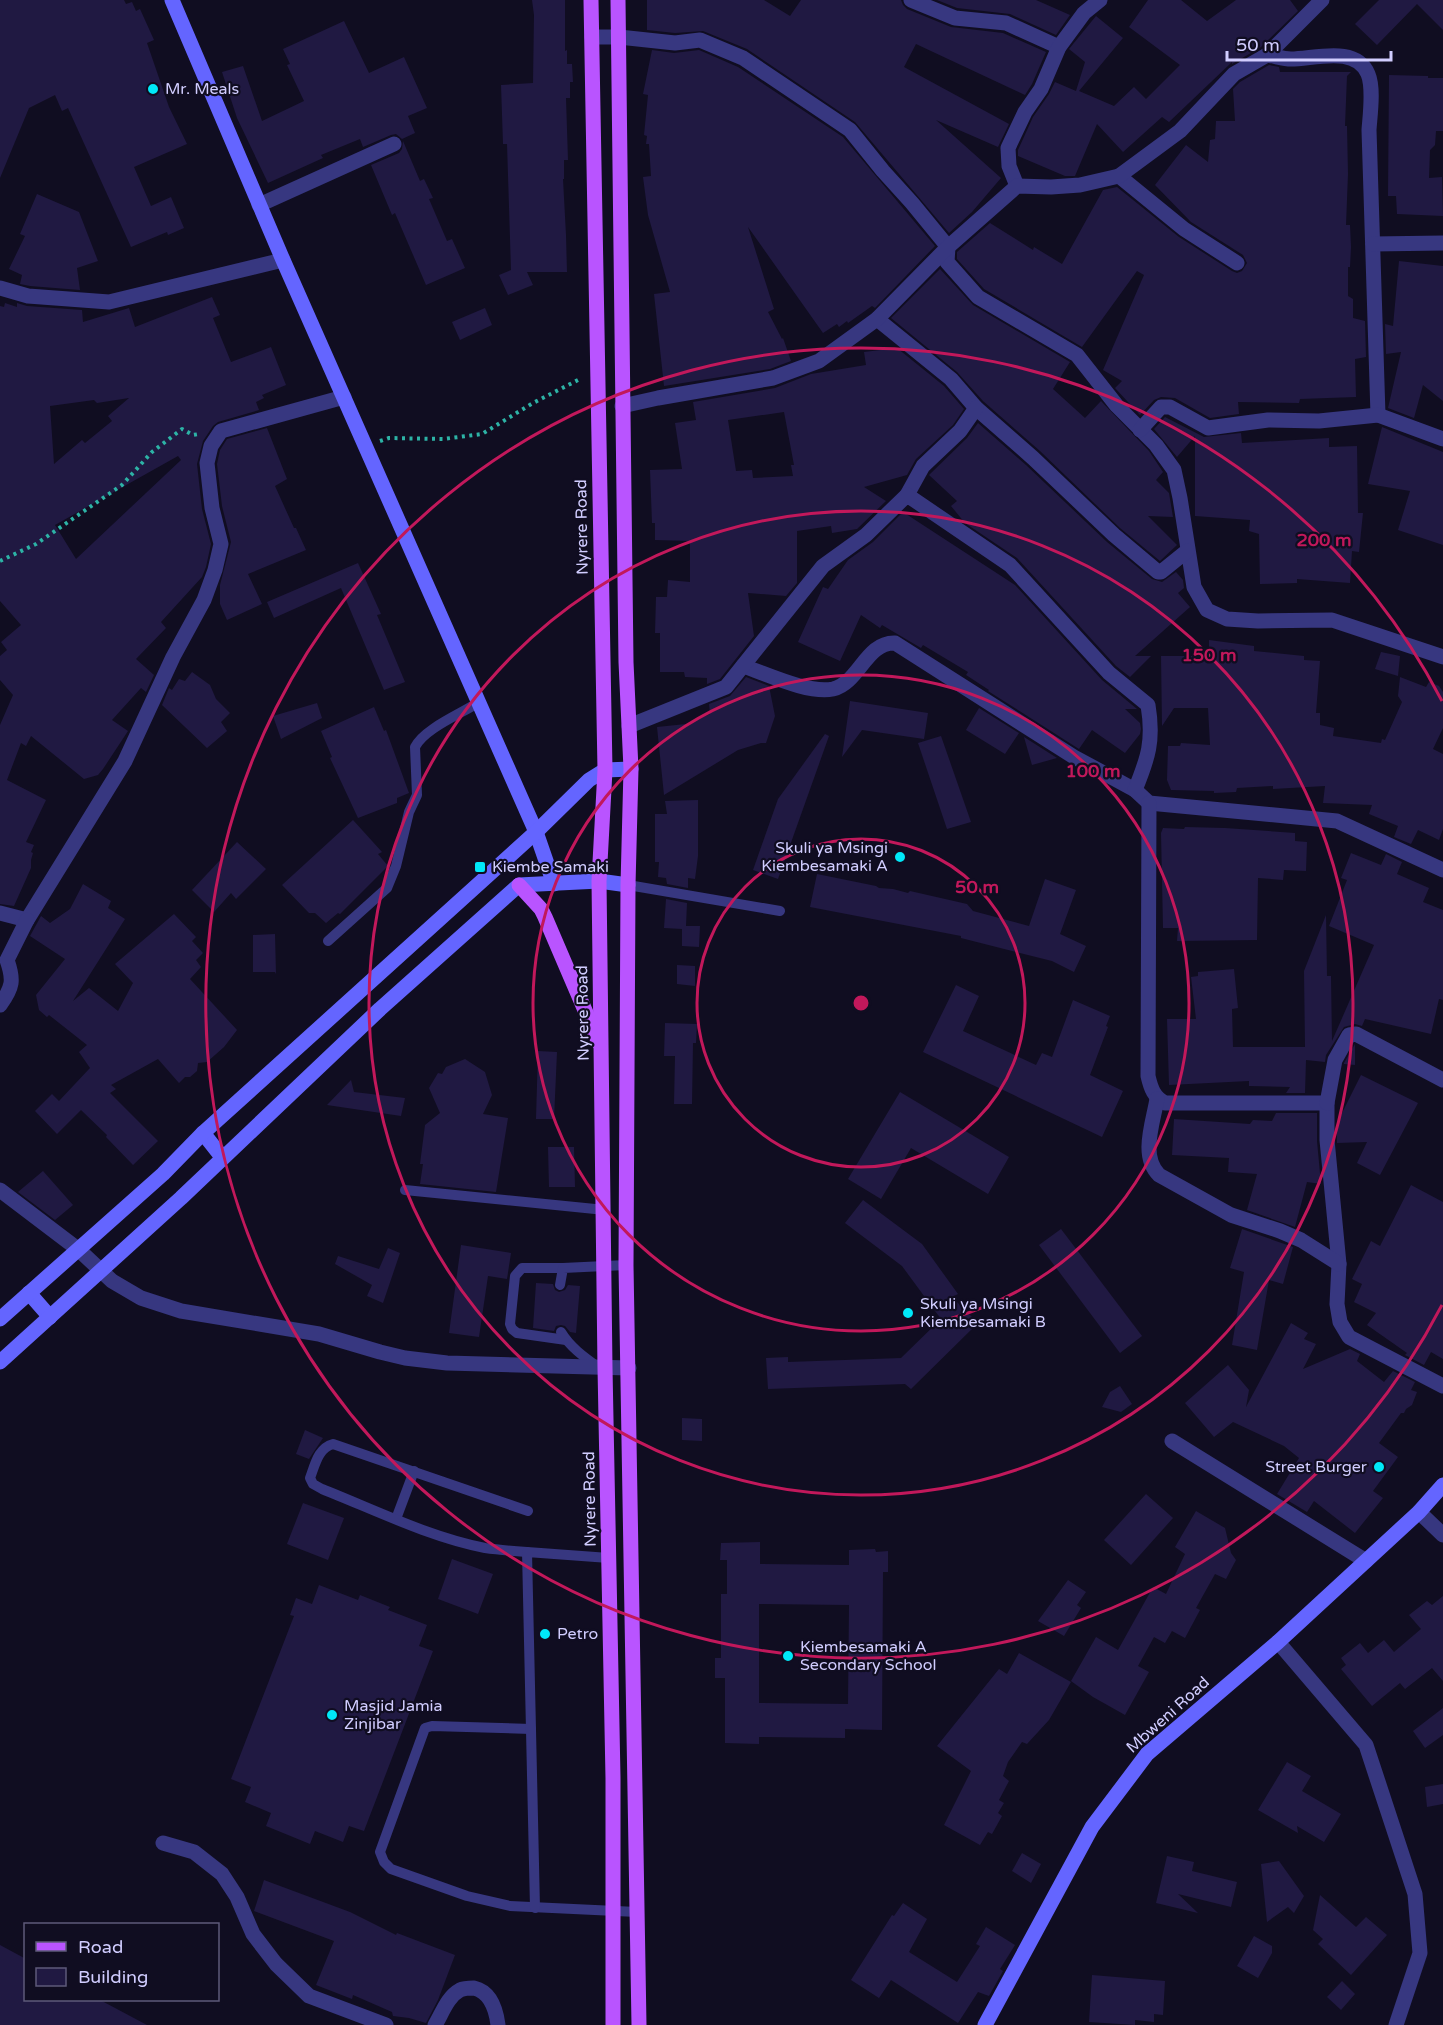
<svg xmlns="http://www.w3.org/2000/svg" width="1443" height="2025" font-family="'Varela Round',sans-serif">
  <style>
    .building { fill: #201942; fill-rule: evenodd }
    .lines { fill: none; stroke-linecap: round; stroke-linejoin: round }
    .path { stroke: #2db3a6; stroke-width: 4; stroke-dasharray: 3 4.5; stroke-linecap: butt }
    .lane { stroke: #373780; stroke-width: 10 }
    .street { stroke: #373780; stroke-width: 15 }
    .secondary { stroke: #6465ff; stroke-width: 15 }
    .primary { stroke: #b954ff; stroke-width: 15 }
    .ring { fill: none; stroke: #c2185b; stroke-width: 3 }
    .poi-dot { fill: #00e8f8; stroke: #100d21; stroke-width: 2 }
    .labels { text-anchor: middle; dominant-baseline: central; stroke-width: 4.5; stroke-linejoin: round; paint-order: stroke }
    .poi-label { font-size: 16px; fill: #d1cdff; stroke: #100d21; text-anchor: start }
    .street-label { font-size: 16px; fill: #d1cdff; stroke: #100d21 }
    .centre { fill: #c2185b; stroke: #100d21; stroke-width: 3 }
    .ring-label { font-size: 18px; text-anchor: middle; font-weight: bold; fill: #c2185b; stroke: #100d21; stroke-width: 4.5; stroke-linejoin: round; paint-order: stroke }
  </style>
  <rect width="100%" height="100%" fill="#100d21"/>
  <g class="building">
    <path d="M0,0H124L126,4L132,2L136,11L140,9L154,40L147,43L169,107L187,144L134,167L151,206L171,197L184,228L168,235L167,232L131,247L68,108L62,111L55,95L29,108L0,178Z"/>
    <path d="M532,0H565V51L567,50V64H572L573,82H570V98H566L568,160H564V179H563L566,235L567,272H527L533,285L508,295L499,275L511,270L507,144H503L501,85L533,83L534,15Z"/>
    <path d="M647,0H764L790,16L801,0H901L903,5L907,9L951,27L1003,33L1046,52L1032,84L1025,95L916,44L904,67L1009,124L998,147L936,120L1001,178L972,212L949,233L855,122L747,49L703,31L675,33L647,30Z"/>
    <path d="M937,0H1036L1070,15L1056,35L1010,14L957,8Z"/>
    <path d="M1148,0H1181L1207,21L1236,0H1290L1298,11L1261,47L1232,64V62L1169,122L1162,117L1123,152L1097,124L1075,176H1065L1018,156V150L1033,117L1049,94L1055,82L1076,91L1085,62L1069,49L1096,16L1123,38L1079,91L1114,106L1134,87L1146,99L1180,65L1129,27Z"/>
    <path d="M1379,0H1443V30L1417,4L1377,45L1355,24Z"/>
    <path d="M344,21L369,73L404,57L427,108L408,116L415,133L402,139L396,134L391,135L363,147L360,139L321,155L323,158L268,183L237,118L222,72L243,66L262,121L304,101L287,65L290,64L283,49Z"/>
    <path d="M652,50L674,53L699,50L738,67L843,137L935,246L875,308L872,306L848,323L847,321L839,327L837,324L823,333L748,227L774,309L768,312L782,339L783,338L791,361L770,369L664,386L654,294L670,292L648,215L643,177L651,176L649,144H646L647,136L644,135L648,95L643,94Z"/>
    <path d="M1269,65L1279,67L1280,72H1351L1347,76L1345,126H1347L1348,174L1346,225H1350L1351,247L1350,267H1348V296L1353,299V318L1365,321L1366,357L1355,359L1356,397L1300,399L1299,403L1238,402L1239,414L1210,418L1175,398L1161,397L1154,400L1140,415L1115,388L1122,381L1103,370L1144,275L1137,271L1082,347L984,289L957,259V252L990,223L1033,250L1034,247L1062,264L1103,190L1117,187L1179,237L1232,271L1237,273L1242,271L1247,263L1243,255L1191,222L1155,185L1186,145L1208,162L1210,140L1215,139L1216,121H1235L1233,89L1240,82Z"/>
    <path d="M1389,75L1428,76V78H1443V131H1436L1435,145L1430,150L1429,178L1442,177L1443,216L1397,214L1396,196H1388Z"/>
    <path d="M403,141L420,181L424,179L433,198L429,199L447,241L452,239L465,268L426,285L395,213L392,215L371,165L399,153L402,149Z"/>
    <path d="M37,194L79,212L98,261L77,268L80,290L30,286L20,284L22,275L9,269L25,236L20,234Z"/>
    <path d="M1399,261L1443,266V401L1423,385L1414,418L1388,408L1401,352L1386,354L1385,324L1393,326Z"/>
    <path d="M940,269L973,305L1070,362L1053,389L1085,418L1101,401L1149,451L1163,472L1156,480L1169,493L1173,517L1148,516L1177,545L1160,561L1120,528L1040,451L983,401L957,372L891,318Z"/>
    <path d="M212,297L220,315L213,318L231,362L271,347L286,385L262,395L264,398L256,402L259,410L218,422L213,426L203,441L197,464L202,509L211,544L206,567L202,577L161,622L166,628L136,659L154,675L146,692L141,688L112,720L128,731L103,769L98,775L84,779L31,736L26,746L21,743L7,780L46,800L26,842L34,845L31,852L33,853L31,860V868L14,906L0,904V725L13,695L0,680V656L7,650L1,642L21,625L0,601V306L4,307L5,303L17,307V303L27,306L82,310L83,322L129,308L135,327ZM129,398L108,416L112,421L85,443L82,440L54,464L50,406L94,400L97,403ZM178,456L181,460L76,559L55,525Z"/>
    <path d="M485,308L492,325L460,340L452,322Z"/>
    <path d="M897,348L944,386L964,409L953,425L916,459L907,475L864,487L886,501L857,529L832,533L831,526L797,531V583L786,596L748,593L754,636L720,679L707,684V678L685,677L684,672H660V633H655L656,597H667L668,580L690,582V541L655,540V523H652L650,470L682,469L675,423L696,420L693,402L775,388L811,374L866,365L864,352ZM784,412L794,465H791L793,476L753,478L752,470L736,471L728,420Z"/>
    <path d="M1165,417L1204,437L1241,433L1242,443L1329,438V447L1357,446L1358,513H1363L1359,552L1352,551L1350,583L1297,579V583L1260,584L1259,534L1249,531L1250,520L1195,516V436L1177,457L1154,429Z"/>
    <path d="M978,423L1026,465L1107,542L1152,579L1162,582L1176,572L1183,580L1184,588L1178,593L1190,607L1135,656H1151L1130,677L1116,666L1017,558L965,523L951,506L957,501L929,475L967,438Z"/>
    <path d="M1382,427L1443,452V545L1398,530L1410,491L1368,484Z"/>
    <path d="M267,428L287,479L275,486L294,528H296L306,550L248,574L262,604L227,620L220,604V585L231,542L222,506L217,464L220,450L227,439Z"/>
    <path d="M903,512L1015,585L1102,680L1137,709H1125L1140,723L1141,729L1140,734L1125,753L1092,730L1079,749L988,691L989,690L966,675L968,672L923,645L921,648L882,625L880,628L861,615L840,661L798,642L823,587L828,589L848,560L873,542Z"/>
    <path d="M358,563L381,614L377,615L405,682L384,690L341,588L274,618L267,602Z"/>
    <path d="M1209,640L1254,646V651L1304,656V660L1320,661L1316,713H1320V725L1334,728L1333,736L1381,743L1382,739L1385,740L1402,702L1398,696L1400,677L1426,687L1429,682L1439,686L1443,692V728L1433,749L1443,754V829L1439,840L1418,830L1411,844L1394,837L1398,826L1369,814L1372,805L1323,803L1325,786L1273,789V786L1237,788L1236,792L1214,793V791L1171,790L1167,780L1168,746H1180L1181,743L1210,745L1208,708H1174L1162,726L1161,656H1209Z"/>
    <path d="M1381,652L1400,656L1398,676L1375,669Z"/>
    <path d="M192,672L210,685L216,699L230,713L221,722L227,731L207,748L162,705L169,688L172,690L179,679L185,681Z"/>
    <path d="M746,677L769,686L775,716L766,743H761L738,750L664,795L657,727L686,724L710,714L709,704L730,696Z"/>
    <path d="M850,701L928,713L924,739L862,730L842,757Z"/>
    <path d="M317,703L322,718L281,739L273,716Z"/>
    <path d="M374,707L384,731L386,730L409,793L397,798V803L358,818L330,758L332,757L321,731Z"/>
    <path d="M979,708L1019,733L1005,754L966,730Z"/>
    <path d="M825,734L829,736L778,879L753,870L778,799Z"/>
    <path d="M941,736L971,822L947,829L918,743Z"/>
    <path d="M1024,737L1057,758L1032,765Z"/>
    <path d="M698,800V856L695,879L688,878V888L667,884L666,878L658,877L659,862H655V814H667L665,801Z"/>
    <path d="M353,820L382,852L378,854L388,866L340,914L338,913L326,923L315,913H309L282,885Z"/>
    <path d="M1185,827L1225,828L1295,833V841L1307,842L1306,871L1284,870L1283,880L1258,878L1257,940L1177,941L1178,928H1163L1161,833L1163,828L1184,829Z"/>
    <path d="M237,842L266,869L236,899L231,893L214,912L192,890Z"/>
    <path d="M1351,853L1381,865L1386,854L1402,862L1397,874L1429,888L1423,902L1443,910V1000L1439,999L1431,1034L1365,1019L1362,1026L1355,1024L1344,1027L1326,1055L1325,1062L1306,1060L1305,1093H1286L1290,1087L1249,1086V1081L1169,1085L1167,1019H1196L1191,977L1198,976V972L1234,969L1238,1008L1232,1009L1233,1047H1305L1304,971L1326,915L1327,976H1331L1332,1041L1374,945L1329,926L1347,880L1341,878Z"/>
    <path d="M817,874L876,886L879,888L893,889L908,893L910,891L967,904L973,911L1029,926L1045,879L1076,890L1060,934L1086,946L1074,972L1052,961L961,938V936L810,907Z"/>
    <path d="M83,884L111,901L108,908L125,919L73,1001L89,988L118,1011L133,983L115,964L174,914L196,937L192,941L203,953L196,960L201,967L190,979L237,1030L224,1047L207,1062L198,1063L197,1071L190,1077H185L179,1083L158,1059L111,1085L116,1089L110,1093L158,1141L133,1165L106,1137L107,1135L81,1110L57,1134L35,1111L52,1094L59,1101L90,1068L79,1052L87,1045L49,1015L47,1017L39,1010L36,995L65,959L30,936L41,916L50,923L70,909Z"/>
    <path d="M666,899L687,903L686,926H700L699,947L682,946V929L664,928Z"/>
    <path d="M275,934L276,974L275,972H253V935Z"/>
    <path d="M677,965L695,966V986L677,984Z"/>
    <path d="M956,985L979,996L963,1031L1036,1065L1042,1053L1052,1057L1073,1000L1110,1016L1106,1026L1108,1027L1090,1075L1123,1091L1102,1137L923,1052Z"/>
    <path d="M665,1023L697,1024L696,1043H693L692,1104H674L675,1056H664Z"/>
    <path d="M1355,1044V1065L1344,1064V1063Z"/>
    <path d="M538,1051L557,1052L554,1119H536Z"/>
    <path d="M465,1059L485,1072L492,1095L483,1114L508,1118L496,1192L420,1184L423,1164H420L425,1125L440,1113L429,1088L438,1073L442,1074L446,1067Z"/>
    <path d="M1361,1075L1418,1103L1380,1175L1357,1163L1367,1142L1337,1143V1123Z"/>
    <path d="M351,1080L354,1092L405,1098L401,1116L327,1105Z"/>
    <path d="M900,1092L1009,1157L988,1194L911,1148L881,1199L848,1179Z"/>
    <path d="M1276,1113H1317V1141L1321,1184L1307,1182L1295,1227L1247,1210L1257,1174L1228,1172L1229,1158L1172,1155L1174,1119L1250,1124L1253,1120L1272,1121Z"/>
    <path d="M548,1147H574L575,1187H549Z"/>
    <path d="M43,1171L73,1205L55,1220L18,1192Z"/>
    <path d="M1411,1185L1443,1202V1359L1431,1352L1424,1365L1405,1355L1407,1353L1367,1325L1376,1313L1354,1302L1362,1284L1352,1279L1371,1241L1380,1246Z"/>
    <path d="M863,1200L922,1244L958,1294L952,1297L978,1323L911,1389L905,1384L768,1389L766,1358L788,1357V1362L901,1358L941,1319L902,1266L845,1223Z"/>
    <path d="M1061,1229L1142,1336L1120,1353L1039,1245Z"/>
    <path d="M1242,1229L1293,1247L1283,1284L1269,1280L1257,1350L1232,1345L1244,1272L1230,1268Z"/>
    <path d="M461,1245L511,1253L507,1279L488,1276L479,1337L449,1333Z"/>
    <path d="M388,1248L400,1253L383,1303L367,1296L372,1285L335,1264L338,1256L379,1269Z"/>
    <path d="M536,1283L553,1284L555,1290L559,1292L565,1290L568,1285L580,1286L576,1333L570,1332L565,1326L561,1325L556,1326L554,1331L533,1328Z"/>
    <path d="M1291,1323L1308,1333L1304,1339L1316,1344L1303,1369L1350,1349L1360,1354L1357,1361L1384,1382L1393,1371L1415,1382L1411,1390L1417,1392L1412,1405L1406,1409L1404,1413H1401L1379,1443L1398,1457L1373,1491L1383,1498L1355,1533L1314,1501L1307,1512L1277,1494L1299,1458L1284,1446L1233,1422L1214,1437L1185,1403L1228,1365L1249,1390L1246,1407Z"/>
    <path d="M1120,1386L1132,1404L1121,1412L1102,1407L1110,1392Z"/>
    <path d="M682,1418L702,1419V1441L682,1440Z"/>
    <path d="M305,1430L323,1438L309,1459L296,1454Z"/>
    <path d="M1146,1494L1173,1518L1131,1565L1104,1540Z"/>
    <path d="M303,1503L344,1518L328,1560L287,1544Z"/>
    <path d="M1196,1511L1225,1528L1231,1553L1236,1560L1226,1579L1215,1574L1196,1608L1200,1610L1185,1638L1172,1631L1165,1643L1154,1637L1138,1666L1149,1672L1125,1715L1093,1697L1071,1681L1096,1637L1118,1650L1153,1587L1166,1594L1185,1554L1175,1547Z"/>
    <path d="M760,1542V1564L849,1565V1550L875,1549L876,1552L888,1551V1572H883L882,1730L845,1729V1738L759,1737V1744L725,1743V1678H715V1658H721V1594H727V1560H720L721,1543ZM759,1604L849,1605L848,1704L759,1703Z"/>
    <path d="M452,1559L493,1574L478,1614L438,1599Z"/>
    <path d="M1068,1580L1086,1592L1077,1605L1081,1608L1064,1636L1038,1621Z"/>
    <path d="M319,1585L358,1600L360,1595L390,1607L388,1610L427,1625L419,1646L433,1651L364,1831L349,1826L343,1842L315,1831L310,1844L266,1826L271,1813L245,1802L251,1787L231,1779L294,1616L290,1615L296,1598L312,1604Z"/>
    <path d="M1443,1596V1681L1432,1668L1405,1689L1400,1683L1372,1706L1341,1669L1346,1665L1341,1658L1360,1643L1368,1653L1384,1640L1394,1652L1421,1629L1409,1615L1427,1601L1432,1605Z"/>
    <path d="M1019,1653L1071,1682L1049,1720L1027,1744L1022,1742L1008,1762L1003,1776L1009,1781L999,1800L1004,1803L998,1813L1002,1816L992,1834L988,1832L980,1845L944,1825L971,1771L937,1746L999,1669L1007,1674Z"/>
    <path d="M1443,1708V1735L1425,1748L1413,1731Z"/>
    <path d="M1287,1762L1311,1776L1302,1791L1341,1814L1324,1842L1297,1826L1298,1833L1258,1810Z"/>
    <path d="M1443,1784V1804L1427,1807L1425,1787Z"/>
    <path d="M1022,1853L1041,1864L1031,1883L1012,1871Z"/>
    <path d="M1167,1856L1194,1862L1192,1871L1237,1882L1231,1907L1178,1894L1198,1913L1156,1903Z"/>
    <path d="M1279,1861L1304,1896L1294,1913L1288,1907L1267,1922L1261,1864Z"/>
    <path d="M264,1880L350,1912L396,1935L397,1933L455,1955L438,2000L426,2023L409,2018L393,2016L392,2012L353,1995L352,1999L316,1985L334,1941L254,1911Z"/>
    <path d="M1320,1895L1356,1927L1366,1917L1387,1935L1351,1975L1318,1944L1323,1939L1313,1930Z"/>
    <path d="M903,1903L927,1919L909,1952L957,1982L980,1946L976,1944L986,1927L1015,1945L1000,1969L1003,1971L989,1996L978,1992L958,2023L891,1980L879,1998L851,1980L892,1915L894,1916Z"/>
    <path d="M1254,1936L1272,1946V1953L1258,1978L1237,1966Z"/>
    <path d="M0,1945L26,1959V2000H100L147,2025H0Z"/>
    <path d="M1092,1975L1165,1981L1163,2015L1154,2014V2022L1135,2020V2025L1089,2022Z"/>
    <path d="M1342,1981L1355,1994L1341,2010L1327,1997Z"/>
  </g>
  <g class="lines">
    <g class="path">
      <path d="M380,441L389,438L443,439L482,434L533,403L580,379"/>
      <path d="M0,561L36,544L122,485L152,452L182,429L193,435L199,434"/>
    </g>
    <g class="lane">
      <path d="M628,885L780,911"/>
      <path d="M328,941L387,888L396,866L409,812L417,795L415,747C425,728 461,714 479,702"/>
      <path d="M405,1190L605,1210"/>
      <path d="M563,1268H522L515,1276L510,1324L512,1329L517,1333L566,1340"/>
      <path d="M560,1285L563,1268L626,1265"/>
      <path d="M561,1332C570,1347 584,1357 598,1367"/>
      <path d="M396,1519L414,1471"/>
      <path d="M527,1552C513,1551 499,1550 485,1548C429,1537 375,1510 322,1489L313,1484L310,1478C315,1465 318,1448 333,1444L528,1511"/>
      <path d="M531,1729L432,1726L425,1728L380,1852L384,1862L391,1869L467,1896L510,1906L637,1912"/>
      <path d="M535,1908L527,1552L609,1558"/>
    </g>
    <g class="street">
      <path d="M911,0L955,18L1006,23L1059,47"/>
      <path d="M592,37H619L675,43L700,40L743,58L850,130L883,171L912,203L948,247L947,262L978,297L1077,355L1117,406L1156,445L1174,470L1180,498L1194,587L1207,610L1227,619L1258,621L1332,620L1443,657"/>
      <path d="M1267,55C1275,56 1283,59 1291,59C1314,59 1356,45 1368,74C1374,88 1370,115 1369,130L1378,415"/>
      <path d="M1119,176L1184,229L1237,263"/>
      <path d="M1017,186L1009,166L1008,148L1025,112L1041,89L1059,47L1084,13L1100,0"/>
      <path d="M259,205L394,144"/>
      <path d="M1373,244L1443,243"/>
      <path d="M0,288L28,296L109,302L283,260"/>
      <path d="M877,319L951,379L976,408L1033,458L1114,535L1158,572H1161L1187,551"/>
      <path d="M622,406L658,398L773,378L819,361L877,319L948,247L1017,186L1051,187L1080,185L1119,176L1180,131L1234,74L1267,55L1322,0"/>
      <path d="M1140,430L1161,407H1170L1208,428L1268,420L1319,421L1378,415L1443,439"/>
      <path d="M907,495L923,466L960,431L976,408"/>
      <path d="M743,666C767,674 808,694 833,689C859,683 866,642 895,643L1074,757L1135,790"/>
      <path d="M629,726L726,687L823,566L866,535L907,495L1010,565L1109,673L1148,705C1154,741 1148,758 1135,790L1149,803L1337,821L1443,870"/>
      <path d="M1149,803L1148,1076C1151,1089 1154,1097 1165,1103H1327V1140L1339,1264L1337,1304L1340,1322L1349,1337L1443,1386"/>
      <path d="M0,913L27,920L125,761L173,657L204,600L215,570L221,544L212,508L207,463L211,446L221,431L344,397"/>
      <path d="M0,1005C13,987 14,980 7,960L27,920"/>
      <path d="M1157,1099C1153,1123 1140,1156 1159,1175L1231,1215L1280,1231L1301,1240L1339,1264"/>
      <path d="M1327,1103L1335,1060L1349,1035L1356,1034L1443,1080"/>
      <path d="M0,1190L79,1250L112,1281L141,1298L181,1311L319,1334L380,1352L405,1358L447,1363L629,1368"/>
      <path d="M1172,1441L1366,1561"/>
      <path d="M1419,1512L1443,1535"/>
      <path d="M1278,1642L1366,1745L1415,1894L1420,1953L1396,2025"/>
      <path d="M163,1843L194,1852L222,1874L237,1897L253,1934L276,1964L309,1996L386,2025"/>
      <path d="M435,2025C442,2014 447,1997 460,1990C464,1988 469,1988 474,1988C491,1992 496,2009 498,2025"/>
    </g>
    <g class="secondary">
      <path d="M172,0L283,260L536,832L554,884"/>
      <path d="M203,1133L222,1157"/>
      <path d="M29,1293L50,1317"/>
      <path d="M0,1319L163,1174L203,1133L536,832L589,780L605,770L631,769"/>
      <path d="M0,1362L181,1198L380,1009L519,885L599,881L628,885"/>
      <path d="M985,2025L1092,1827L1147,1754L1278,1642L1419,1512L1443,1485"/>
    </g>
    <g class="primary">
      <path d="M591,0L605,770L599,881L605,1368L613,1778V2025"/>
      <path d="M618,0L626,662L631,769L628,885L626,1265L639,2025"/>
      <path d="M519,885L541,909L545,917L599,1043"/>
    </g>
  </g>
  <g class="ring">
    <circle cx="861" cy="1003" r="164"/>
    <circle cx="861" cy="1003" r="328"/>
    <circle cx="861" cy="1003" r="492"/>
    <path d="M1442 1305A655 655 0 1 1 1442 701"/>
  </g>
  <g class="poi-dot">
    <circle cx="153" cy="89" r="6"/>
    <circle cx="900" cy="857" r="6"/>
    <rect x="474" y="861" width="12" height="12" rx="3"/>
    <circle cx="908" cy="1313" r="6"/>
    <circle cx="1379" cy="1467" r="6"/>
    <circle cx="545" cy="1634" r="6"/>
    <circle cx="788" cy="1656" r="6"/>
    <circle cx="332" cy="1715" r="6"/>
  </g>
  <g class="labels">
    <g class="poi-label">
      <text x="165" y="89">Mr. Meals</text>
      <text x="888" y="848" text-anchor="end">Skuli ya Msingi<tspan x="888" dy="18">Kiembesamaki A</tspan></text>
      <text x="492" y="867">Kiembe Samaki</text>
      <text x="920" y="1304">Skuli ya Msingi<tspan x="920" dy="18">Kiembesamaki B</tspan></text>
      <text x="1367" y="1467" text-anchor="end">Street Burger</text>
      <text x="557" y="1634">Petro</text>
      <text x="800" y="1647">Kiembesamaki A<tspan x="800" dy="18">Secondary School</tspan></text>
      <text x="344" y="1706">Masjid Jamia<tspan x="344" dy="18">Zinjibar</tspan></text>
    </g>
    <g class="street-label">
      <text transform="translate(582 527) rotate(-91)">Nyrere Road</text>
      <text transform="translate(583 1013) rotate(-91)">Nyrere Road</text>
      <text transform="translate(590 1499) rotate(-91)">Nyrere Road</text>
      <text transform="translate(1168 1715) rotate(-42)">Mbweni Road</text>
    </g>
  </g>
  <circle cx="861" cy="1003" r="9" class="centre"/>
  <g class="ring-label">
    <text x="1324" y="546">200 m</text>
    <text x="1209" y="661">150 m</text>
    <text x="1093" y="777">100 m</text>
    <text x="977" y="893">50 m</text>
  </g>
  <rect x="24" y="1923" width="195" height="78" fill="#100d21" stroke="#5d5a7a" stroke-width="1.5"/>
  <rect x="36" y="1942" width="30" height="9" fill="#b954ff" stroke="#5d5a7a" stroke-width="1.5"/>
  <text x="78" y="1953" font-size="18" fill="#d1cdff">Road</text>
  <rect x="36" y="1968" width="30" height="18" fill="#201942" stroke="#5d5a7a" stroke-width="1.5"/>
  <text x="78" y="1983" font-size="18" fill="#d1cdff">Building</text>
  <path d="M1227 51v9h164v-9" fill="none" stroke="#d1cdff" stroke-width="3"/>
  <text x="1236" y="51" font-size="18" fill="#d1cdff" stroke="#100d21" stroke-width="4.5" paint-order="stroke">50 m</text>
</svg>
